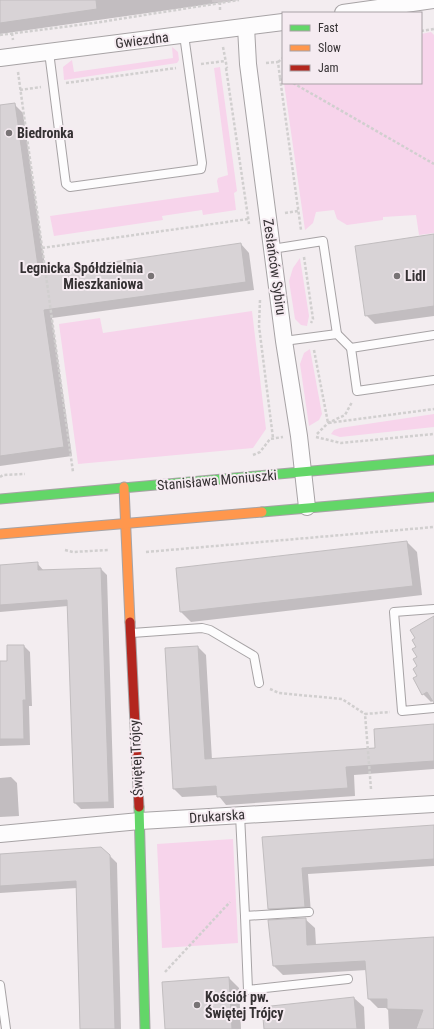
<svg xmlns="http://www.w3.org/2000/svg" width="434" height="1029" font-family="'Roboto Condensed',sans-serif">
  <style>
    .green { fill: #f7d4eb }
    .shadow { fill: #0003 }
    .building { fill: #d8d3d6; stroke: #c1bdbf }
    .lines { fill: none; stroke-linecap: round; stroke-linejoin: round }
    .street-tunnel { stroke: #cdc7ca; stroke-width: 16; stroke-dasharray: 16 8; stroke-linecap: butt }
    .lane-casing { stroke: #a7a3a5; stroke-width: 10 }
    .street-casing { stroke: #a7a3a5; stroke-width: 18 }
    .fast-casing { stroke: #a7a3a5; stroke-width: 11 }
    .slow-casing { stroke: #a7a3a5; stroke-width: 11 }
    .jam-casing { stroke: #a7a3a5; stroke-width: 11 }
    .path { stroke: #d1cfcf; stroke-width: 2.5; stroke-dasharray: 3 2; stroke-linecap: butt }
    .lane { stroke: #fdfcfd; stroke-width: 8 }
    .street { stroke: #fdfcfd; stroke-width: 16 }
    .fast { stroke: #63d668; stroke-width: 9 }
    .slow { stroke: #ff974d; stroke-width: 9 }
    .jam { stroke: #b3261e; stroke-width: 9 }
    .poi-dot { fill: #787375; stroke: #f5ebf1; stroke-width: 1.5 }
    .labels { text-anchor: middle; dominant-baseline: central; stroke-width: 4; stroke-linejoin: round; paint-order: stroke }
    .street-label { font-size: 14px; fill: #353133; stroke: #f5ebf1 }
    .poi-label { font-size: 14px; font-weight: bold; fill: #353133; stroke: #f5ebf1; text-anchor: start }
  </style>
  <rect width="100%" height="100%" fill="#f3edf0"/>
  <g class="green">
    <path d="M431,32L434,35V233L419,235L416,215L383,217V220L347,225L337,219L334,210L316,212L313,223L305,230L284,83H421V34Z"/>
    <path d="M172,47L178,52L179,60L177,63L64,80L63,67L72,60L74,72L173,58Z"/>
    <path d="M220,67L237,191L234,193L236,210L203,215L202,210L162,216L163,220L54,236L50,216L219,192L217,181L218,178L228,175L214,68Z"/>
    <path d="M300,258L309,316L307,326L301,325L295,319L289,281L293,268Z"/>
    <path d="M252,311L266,429L253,448L78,464L59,324L100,318L103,333Z"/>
    <path d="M310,349L322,414L319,420L309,426L300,364L304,353Z"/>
    <path d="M434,414V427L340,437L331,434L334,430L340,428Z"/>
    <path d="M233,839L238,943L162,948L157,844Z"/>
  </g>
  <g class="shadow">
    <path d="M0,0H239L0,34Z"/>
    <path d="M14,104L23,113L46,273L241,244L249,253L254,290L52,318L72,456L0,466V106Z"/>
    <path d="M434,235V316L375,324L366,315Z"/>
    <path d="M407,542L417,552L422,595L191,622L181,612L177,569Z"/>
    <path d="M37,563L44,571L101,569L107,575L114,808L81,809L74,802L68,606L0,612V566Z"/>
    <path d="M434,617V700L431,702L423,694L417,647Z"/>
    <path d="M24,646L30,652L32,706H29L30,745L0,746V662H8Z"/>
    <path d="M198,647L206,655L212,760L377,749L434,725V769L354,775L355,796L226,805L218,795L182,797L174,789Z"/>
    <path d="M11,777L17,783L19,816L0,817V778Z"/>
    <path d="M434,826V866L308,874L311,913L275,915L269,909L263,838Z"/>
    <path d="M0,855L110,856L117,863L121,1029H80L77,888L0,893Z"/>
    <path d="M305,919L315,928L316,945L434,938V1029H389L388,1008H378L369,999L367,970L283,975L274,966Z"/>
    <path d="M229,978L239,988L241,1029H166Z"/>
    <path d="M354,998L364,1007L365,1029H265Z"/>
  </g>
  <g class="building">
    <path d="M0,0H96L97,9L0,23Z"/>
    <path d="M15,103L39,273L241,243L246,282L44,310L64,447L0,456V105Z"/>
    <path d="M434,234V306L365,316L355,246Z"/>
    <path d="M407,541L413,586L180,612L176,568Z"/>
    <path d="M38,562V570L101,568L109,802L74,803L67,600L0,605V565Z"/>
    <path d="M434,616V703L427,692L422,695L413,678L417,676L413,669L417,666L413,659L417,657L412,649L416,647L412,640L415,638L410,630Z"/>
    <path d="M7,645H24L26,700H23L24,739H0V661H7Z"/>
    <path d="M198,646L205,759L375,748L374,729L434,724V761L346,767L348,788L217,797L216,786L173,789L165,648Z"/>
    <path d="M434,825V859L302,868L305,907L268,909L262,837Z"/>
    <path d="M101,847L110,855L115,1029H80L76,881L0,886V854Z"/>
    <path d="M306,918L307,945L434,937V1029H416L423,1010L387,1009V999H368L365,961L273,966L268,920Z"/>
    <path d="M229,977L232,1029H165L162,982Z"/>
    <path d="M354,997L357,1029H264L262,1007Z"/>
  </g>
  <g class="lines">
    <path class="street-tunnel" d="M220,0V2"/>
    <g class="lane-casing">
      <g id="lane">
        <path d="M49,52L65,177L66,184L70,187L201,169L202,163L184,35"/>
        <path d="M272,249L323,241L337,334"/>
        <path d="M434,335L351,348L357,391L434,380"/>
        <path d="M284,341L337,334L351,348"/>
        <path d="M434,609L394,612L402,711L434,708"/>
        <path d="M132,633L202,628L210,630L254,656L259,683"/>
        <path d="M240,815L245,916L309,912"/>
        <path d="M245,916L248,990L348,979"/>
        <path d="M0,985L6,1029"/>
      </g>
    </g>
    <g class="street-casing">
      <g id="street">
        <path d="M343,13L434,0"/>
        <path d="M246,27L248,64L284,341L299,436L307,507"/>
        <path d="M0,58L283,22"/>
        <path d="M0,834L140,821L434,804"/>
      </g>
    </g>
    <g class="fast-casing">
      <g id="fast">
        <path d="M0,499L434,460"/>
        <path d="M262,512L434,497"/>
        <path d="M139,807L145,1029"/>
      </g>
    </g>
    <g class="slow-casing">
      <g id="slow">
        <path d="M124,487L130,622"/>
        <path d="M0,534L262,512"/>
      </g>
    </g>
    <g class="jam-casing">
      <path id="jam" d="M130,622L139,807"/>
    </g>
    <g class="path">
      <path d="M220,2V12"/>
      <path d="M421,31L434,29"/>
      <path d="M12,33L13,40"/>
      <path d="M0,35L94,23L239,0"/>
      <path d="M223,47L227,68"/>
      <path d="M278,62L283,58"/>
      <path d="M266,63L278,62L280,78L283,79"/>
      <path d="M201,64L225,61"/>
      <path d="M226,68L249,224"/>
      <path d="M18,72L73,472"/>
      <path d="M280,78L301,230"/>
      <path d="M66,83L176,68"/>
      <path d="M293,83L434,164"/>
      <path d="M20,90L41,87"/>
      <path d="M285,213L298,211"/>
      <path d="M42,248L248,219"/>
      <path d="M304,257L313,319L311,323"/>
      <path d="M260,300L259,326L273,438"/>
      <path d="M314,350L328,423L434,409"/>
      <path d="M317,434L328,423L345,415L352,402"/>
      <path d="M316,437L341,443L434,434"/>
      <path d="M253,455L260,452L270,439L283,437"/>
      <path d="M0,477L3,475L25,474"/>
      <path d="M65,550L73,552L108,550"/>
      <path d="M146,552L434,527"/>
      <path d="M270,689L279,693L342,699L365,714"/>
      <path d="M371,789L365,714L390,712"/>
      <path d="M165,972L230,902"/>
    </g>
    <use href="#lane" class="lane"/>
    <use href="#street" class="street"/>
    <use href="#fast" class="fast"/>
    <use href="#slow" class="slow"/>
    <use href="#jam" class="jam"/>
  </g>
  <g class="poi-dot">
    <circle cx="9" cy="133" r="4"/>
    <circle cx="151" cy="276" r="4"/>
    <circle cx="397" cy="276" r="4"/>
    <circle cx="197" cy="1005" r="4"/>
  </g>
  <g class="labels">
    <g class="street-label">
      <text transform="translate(142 40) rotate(-7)">Gwiezdna</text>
      <text transform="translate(275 267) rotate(82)">Zesłańców Sybiru</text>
      <text transform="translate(217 480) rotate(-5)">Stanisława Moniuszki</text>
      <text transform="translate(136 758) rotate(-93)">Świętej Trójcy</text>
      <text transform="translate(217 816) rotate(-4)">Drukarska</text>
    </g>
    <g class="poi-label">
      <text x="17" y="133">Biedronka</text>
      <text x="143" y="268" text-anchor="end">Legnicka Spółdzielnia<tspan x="143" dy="16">Mieszkaniowa</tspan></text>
      <text x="405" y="276">Lidl</text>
      <text x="205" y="997">Kościół pw.<tspan x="205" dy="16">Świętej Trójcy</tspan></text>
    </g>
  </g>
  <rect x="282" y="12" width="140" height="72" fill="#f5ebf1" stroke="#a8a1a5"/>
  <rect x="290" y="25" width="20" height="6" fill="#63d668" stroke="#a8a1a5"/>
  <text x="318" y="32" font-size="12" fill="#353133">Fast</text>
  <rect x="290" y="45" width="20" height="6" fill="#ff974d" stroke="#a8a1a5"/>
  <text x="318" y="52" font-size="12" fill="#353133">Slow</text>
  <rect x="290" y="65" width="20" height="6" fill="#b3261e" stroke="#a8a1a5"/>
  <text x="318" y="72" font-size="12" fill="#353133">Jam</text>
</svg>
